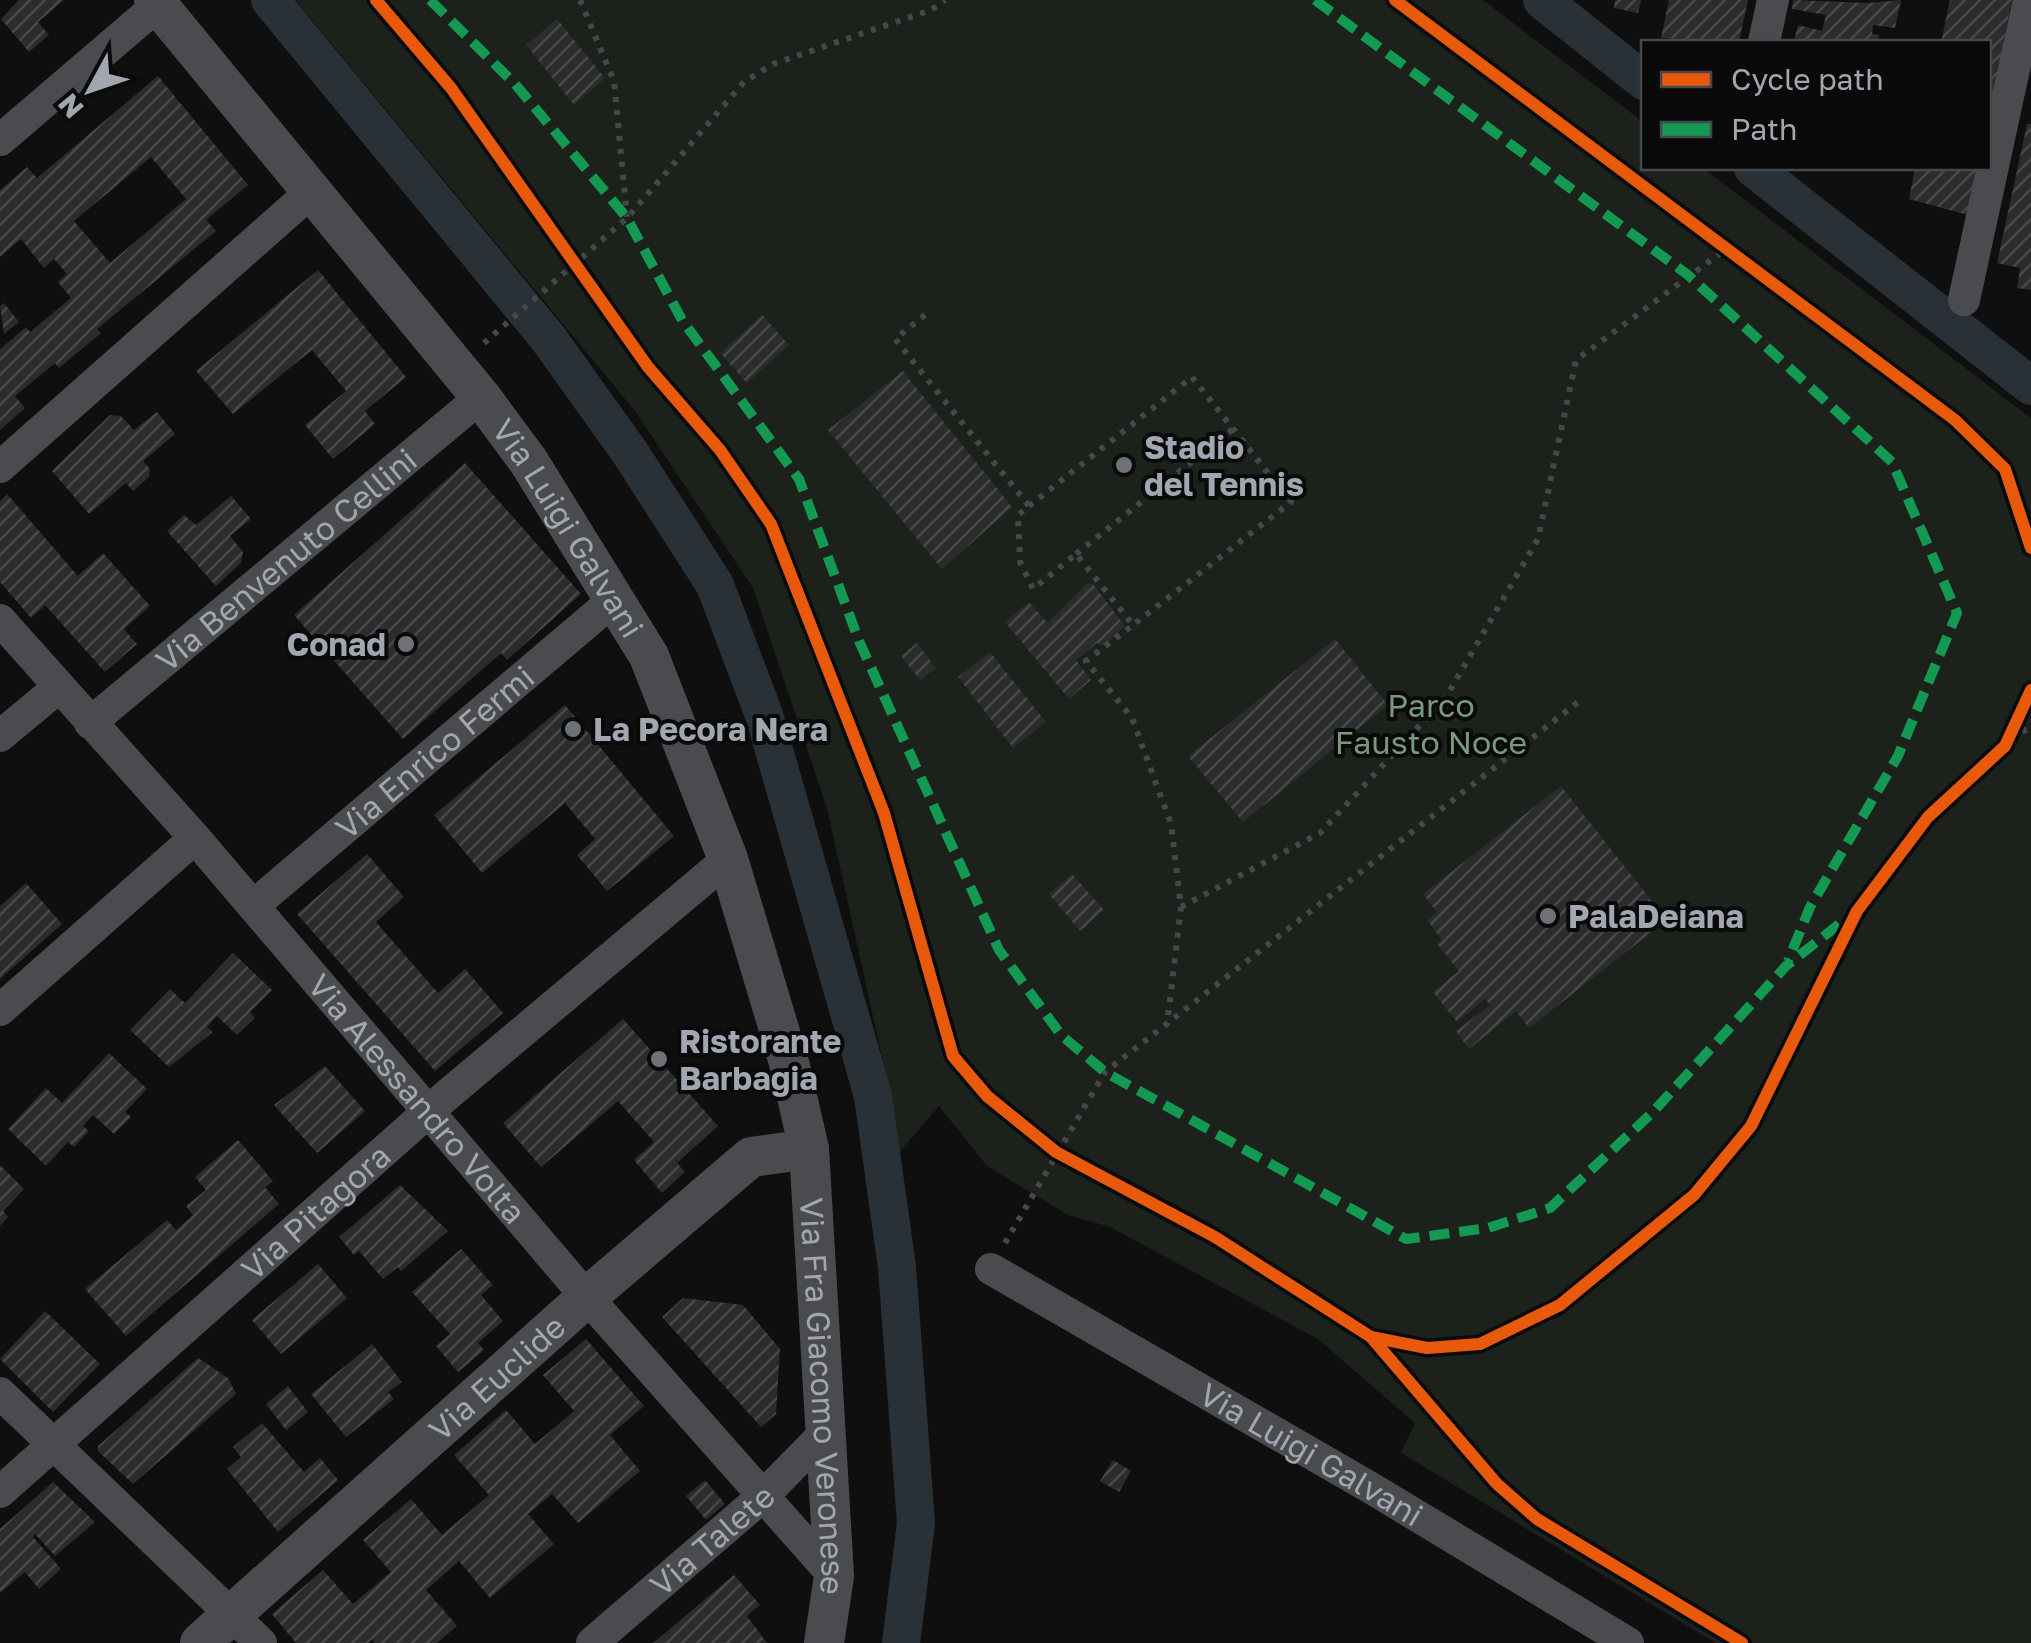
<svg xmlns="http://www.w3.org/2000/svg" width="2031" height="1643" font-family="'Golos Text',sans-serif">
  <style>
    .park { fill: #1c211c }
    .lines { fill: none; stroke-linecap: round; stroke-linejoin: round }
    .canal { stroke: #293136; stroke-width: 38 }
    .building { fill: url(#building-hatch); fill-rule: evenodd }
    .path { stroke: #45474a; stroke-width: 6; stroke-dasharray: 5 8; stroke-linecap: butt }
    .minor { stroke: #4a4b4e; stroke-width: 32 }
    .tertiary { stroke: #4a4b4e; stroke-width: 40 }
    .quiet { stroke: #139951; stroke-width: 10; stroke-dasharray: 20 10; stroke-linecap: butt }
    .cycleway-casing { stroke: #0a0a0b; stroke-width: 19 }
    .cycleway { stroke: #e8590c; stroke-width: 12 }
    .poi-dot { fill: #6e7178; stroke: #0a0a0b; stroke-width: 4 }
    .labels { text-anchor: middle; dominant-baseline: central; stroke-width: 8; stroke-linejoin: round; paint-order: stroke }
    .poi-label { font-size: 32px; font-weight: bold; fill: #a1a6b0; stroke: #0a0a0b; text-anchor: start }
    .street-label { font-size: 32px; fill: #a1a6b0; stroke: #0a0a0b }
    .park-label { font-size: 32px; fill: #799a7a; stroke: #0a0a0b }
  </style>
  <defs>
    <pattern id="building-hatch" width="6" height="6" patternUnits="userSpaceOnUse" patternTransform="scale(2.5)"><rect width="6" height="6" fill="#2b2c2d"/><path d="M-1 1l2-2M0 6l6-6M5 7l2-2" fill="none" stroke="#474849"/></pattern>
  </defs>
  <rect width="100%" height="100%" fill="#0f0f10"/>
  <path class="park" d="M295,0H1483L1643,122L1644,168H1703L2031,418V1643H1716L1401,1453L1415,1423L1318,1339L1110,1227L1068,1215L987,1166L939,1106L897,1155L886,1075L827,808L753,588L635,411Z"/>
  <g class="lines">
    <g class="canal">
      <path d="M270,0L548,338L631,454L715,585L764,715L873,1096L897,1267L916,1523L901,1643"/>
      <path d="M1542,0L1644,81"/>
      <path d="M1753,168L2031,386"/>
    </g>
  </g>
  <g class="building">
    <path d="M19,0H64L38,22L49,35L29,52L1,19Z"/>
    <path d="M1615,0H1641L1638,13L1614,8Z"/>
    <path d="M1669,0H1748L1739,42L1661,38Z"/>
    <path d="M1793,0L1868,3L1901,0L1895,28L1873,25L1872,34L1879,35L1878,42H1794L1798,25L1822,31L1826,15L1792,9Z"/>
    <path d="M1950,0H2012L1990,109L1988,42H1941Z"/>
    <path d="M557,19L605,78L574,105L526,45Z"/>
    <path d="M158,76L248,185L206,220L216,231L97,329L101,333L59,368L55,363L15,396L25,408L0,430V349L26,327L30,332L71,298L58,282L67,274L54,259L44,268L21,239L0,257V190L27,167L37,178ZM151,157L186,199L110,263L74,221Z"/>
    <path d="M2027,124H2031V290L2017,288L2020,268L1997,263Z"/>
    <path d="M1915,168H1978L1968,215L1909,199Z"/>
    <path d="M318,270L406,377L365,411L375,424L333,459L305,425L346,391L312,350L233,414L196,371Z"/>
    <path d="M4,303L19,322L4,334L0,306Z"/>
    <path d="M762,315L789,345L747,383L720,353Z"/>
    <path d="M903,371L1012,507L942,569L828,430Z"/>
    <path d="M157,412L175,434L143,461L150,469L149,477L133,491L126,483L89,514L52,471L110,415L121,416L134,430Z"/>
    <path d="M465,463L581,594L507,660L501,653L403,739L294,615Z"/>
    <path d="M7,494L78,576L103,553L150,606L124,629L137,644L105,672L45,605L31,618L0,582V501Z"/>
    <path d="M231,496L251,519L230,536L243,552L241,563L216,586L167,531L184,515L196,525Z"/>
    <path d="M1087,584H1093L1125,626L1104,646L1097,643L1076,660L1091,680L1069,699L1005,622L1029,602L1048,623Z"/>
    <path d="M1335,639L1388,705L1243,822L1188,756Z"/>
    <path d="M917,643L936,668L920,680L901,656Z"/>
    <path d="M990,652L1046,722L1013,748L958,677Z"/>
    <path d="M565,705L674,836L607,891L577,855L595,839L565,803L482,873L434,815Z"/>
    <path d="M1561,786L1667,920L1529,1028L1516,1011L1469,1049L1456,1031L1490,1005L1485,999L1457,1022L1433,992L1459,971L1437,944L1442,940L1427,920L1437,912L1423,894Z"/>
    <path d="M367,854L404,897L376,922L438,993L465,969L503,1013L435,1071L297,914Z"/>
    <path d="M1072,874L1104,910L1080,931L1049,894Z"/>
    <path d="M26,883L62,924L0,979V906Z"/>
    <path d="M233,953L272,990L250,1012L255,1018L237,1035L217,1016L207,1027L213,1032L169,1067L130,1030L170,989L185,1003Z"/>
    <path d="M623,1019L718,1126L677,1163L685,1172L662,1193L634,1160L654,1142L618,1101L541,1167L503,1123Z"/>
    <path d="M109,1053L147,1089L125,1112L131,1117L114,1134L93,1115L83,1126L89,1131L74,1147L68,1142L46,1166L8,1129L46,1088L62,1103Z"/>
    <path d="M325,1066L365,1111L317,1153L274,1105Z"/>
    <path d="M238,1140L273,1181L265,1187L279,1204L126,1336L85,1289L167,1220L176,1230L193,1215L186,1206L206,1190L195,1177Z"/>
    <path d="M0,1165L24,1189L3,1211L8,1217L0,1226Z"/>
    <path d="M400,1185L448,1231L401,1271L398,1267L383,1279L359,1251L354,1255L339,1237Z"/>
    <path d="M461,1249L493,1285L481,1295L503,1321L478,1343L484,1350L458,1372L436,1346L450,1334L412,1292Z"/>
    <path d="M318,1264L347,1298L281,1354L252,1320Z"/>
    <path d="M683,1298L743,1305L780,1349L776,1414L761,1427L662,1317Z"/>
    <path d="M45,1311L100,1364L53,1412L0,1359Z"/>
    <path d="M586,1339L644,1406L610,1435L640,1471L578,1523L552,1494L528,1514L554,1544L490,1598L459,1561L426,1590L457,1626L437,1643H375L372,1639L368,1643H296L272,1614L323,1570L353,1604L391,1572L363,1540L411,1499L442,1535L489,1495L454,1455L506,1410L535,1444L574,1411L543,1375Z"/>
    <path d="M372,1344L402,1382L388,1392L394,1399L346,1437L311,1394Z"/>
    <path d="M198,1358L228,1378L236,1394L133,1484L98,1451V1446Z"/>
    <path d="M288,1386L308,1412L286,1430L266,1404Z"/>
    <path d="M262,1423L304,1472L320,1458L338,1480L278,1532L227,1469L241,1457L233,1447Z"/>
    <path d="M1113,1460L1131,1471L1119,1492L1100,1481Z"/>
    <path d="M705,1480L725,1504L706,1520L686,1496Z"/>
    <path d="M53,1482L95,1522L55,1556L35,1534L33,1537L61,1569L39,1589L25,1572L0,1593V1529Z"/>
    <path d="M734,1575L760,1605L747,1616L767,1643H653Z"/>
  </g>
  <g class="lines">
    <g class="path">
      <path d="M580,0L614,81L627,217"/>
      <path d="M925,315L895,339L1029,506L1018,515L1020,562L1033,589L1076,554L1133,625L1086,661L1132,718L1171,824L1181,907L1167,1025"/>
      <path d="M484,343L627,218L744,82L773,64L931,10L945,0"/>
      <path d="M1029,506L1192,377L1291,502L1133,625"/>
      <path d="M1076,554L1233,429"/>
      <path d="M2010,736L2031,728"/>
      <path d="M1181,907L1320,833L1446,697L1538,539L1576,360L1726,249"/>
      <path d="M1005,1243L1105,1072L1582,699"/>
    </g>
    <g class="minor">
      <path d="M1764,42L1773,0"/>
      <path d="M0,140L158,5"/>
      <path d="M1964,300L2029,0"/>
      <path d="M0,467L311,192"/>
      <path id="s1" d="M0,620L195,838L578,1287L834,1576"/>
      <path id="s2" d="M90,723L481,397"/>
      <path d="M0,736L59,687"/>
      <path id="s3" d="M253,906L616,598"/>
      <path d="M0,1010L195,838"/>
      <path id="s4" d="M991,1269L1371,1488L1628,1643"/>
      <path d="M0,1393L261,1643"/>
      <path id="s5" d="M0,1492L446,1096L728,859"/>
      <path id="s6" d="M592,1643L762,1497L826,1432"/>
    </g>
    <g class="tertiary">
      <path id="s7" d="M154,0L481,397L529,462L649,656L728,859L790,1066L809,1149L834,1576L824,1643"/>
      <path id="s8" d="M200,1643L587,1297L751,1157L809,1149"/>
    </g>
    <g class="quiet">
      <path d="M430,0L515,84L627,218L682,320L799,479L859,641L999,950L1061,1035L1105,1072L1406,1239L1488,1228L1550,1208L1652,1113L1786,966L1847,918"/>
      <path d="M1315,0L1688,275L1892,462L1957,613L1898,756L1810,907L1788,961"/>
    </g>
    <g class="cycleway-casing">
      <g id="cycleway">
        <path d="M376,0L451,88L648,367L720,450L771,524L884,813L953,1056L987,1096L1056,1152L1215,1237L1371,1337L1427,1348L1480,1344L1560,1305L1694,1195L1751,1126L1857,911L1928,817L2005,746L2031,690"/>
        <path d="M1395,0L1955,420L2005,469L2031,548"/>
        <path d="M1371,1337L1497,1484L1537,1519L1742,1643"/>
      </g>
    </g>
    <use href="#cycleway" class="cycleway"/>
  </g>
  <g class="poi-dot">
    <circle cx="1124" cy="465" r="10"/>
    <circle cx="406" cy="644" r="10"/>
    <circle cx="573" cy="729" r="10"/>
    <circle cx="1548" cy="916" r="10"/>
    <circle cx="659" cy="1059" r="10"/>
  </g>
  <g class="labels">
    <g class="poi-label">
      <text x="1144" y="447">Stadio<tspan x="1144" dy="37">del Tennis</tspan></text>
      <text x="386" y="644" text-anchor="end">Conad</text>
      <text x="593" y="729">La Pecora Nera</text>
      <text x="1568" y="916">PalaDeiana</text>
      <text x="679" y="1041">Ristorante<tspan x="679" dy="37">Barbagia</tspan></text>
    </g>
    <g class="street-label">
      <text stroke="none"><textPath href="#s7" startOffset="672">Via Luigi Galvani</textPath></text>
      <text stroke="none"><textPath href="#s2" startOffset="255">Via Benvenuto Cellini</textPath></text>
      <text stroke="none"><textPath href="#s3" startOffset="238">Via Enrico Fermi</textPath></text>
      <text stroke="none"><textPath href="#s1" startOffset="635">Via Alessandro Volta</textPath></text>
      <text stroke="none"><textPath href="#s5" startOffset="422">Via Pitagora</textPath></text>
      <text stroke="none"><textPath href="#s8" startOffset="398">Via Euclide</textPath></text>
      <text stroke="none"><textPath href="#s7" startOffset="1590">Via Fra Giacomo Veronese</textPath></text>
      <text stroke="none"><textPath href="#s4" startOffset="370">Via Luigi Galvani</textPath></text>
      <text stroke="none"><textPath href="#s6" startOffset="158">Via Talete</textPath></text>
    </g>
    <g class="park-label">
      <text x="1431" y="705">Parco<tspan x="1431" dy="37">Fausto Noce</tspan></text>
    </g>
  </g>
  <rect x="1641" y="40" width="350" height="130" fill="#0a0a0b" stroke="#46484d" stroke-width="2.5"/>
  <rect x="1661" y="72" width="50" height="15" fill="#e8590c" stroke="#46484d" stroke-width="2.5"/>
  <text x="1731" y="90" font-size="30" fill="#a1a6b0">Cycle path</text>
  <rect x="1661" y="122" width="50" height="15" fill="#139951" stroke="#46484d" stroke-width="2.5"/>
  <text x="1731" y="140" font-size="30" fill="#a1a6b0">Path</text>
  <g transform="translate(90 90) rotate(230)" stroke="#0a0a0b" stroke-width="8" paint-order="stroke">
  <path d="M0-8L18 38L0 25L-18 38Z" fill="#a1a6b0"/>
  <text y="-15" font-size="28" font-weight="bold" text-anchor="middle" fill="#a1a6b0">N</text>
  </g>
</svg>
